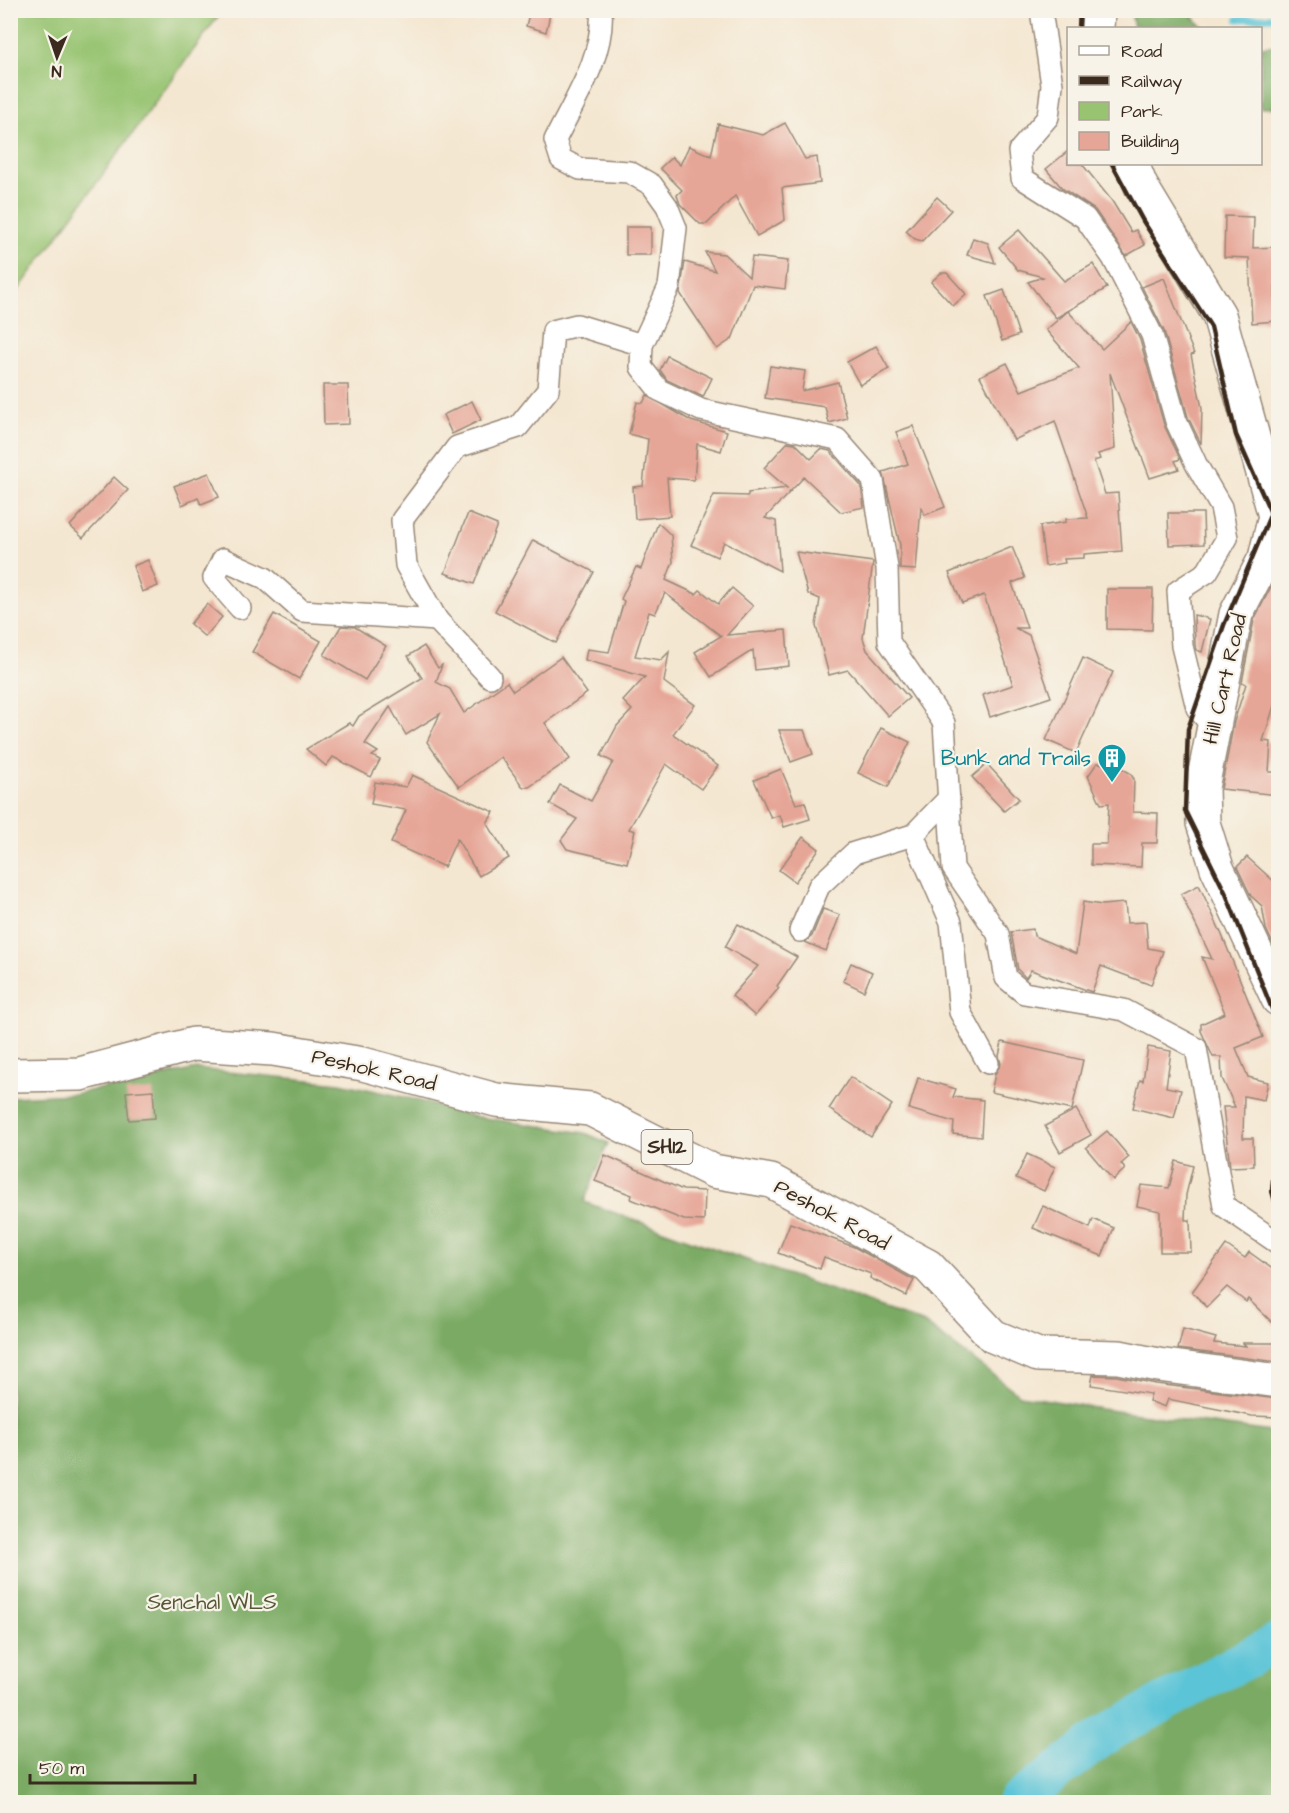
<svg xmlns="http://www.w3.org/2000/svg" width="1289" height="1813" font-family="'Architects Daughter',sans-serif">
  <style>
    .green { fill: #98c472; stroke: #6a7748; stroke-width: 1.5 }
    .forest { fill: #7aaa64; stroke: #5a6a41; stroke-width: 1.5 }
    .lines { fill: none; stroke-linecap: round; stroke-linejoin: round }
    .stream { stroke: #5bc4d7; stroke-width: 7 }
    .river { stroke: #5bc4d7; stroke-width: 39 }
    .building { fill: #e6a697 }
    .minor-casing { stroke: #988878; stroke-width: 24 }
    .primary-casing { stroke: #988878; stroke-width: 36 }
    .trunk-casing { stroke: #988878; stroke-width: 36 }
    .minor { stroke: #fff; stroke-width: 21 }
    .primary { stroke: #fff; stroke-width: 33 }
    .trunk { stroke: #fff; stroke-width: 33 }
    .rail { stroke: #3b2a1e; stroke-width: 4.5 }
    .labels { text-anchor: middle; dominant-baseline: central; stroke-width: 4.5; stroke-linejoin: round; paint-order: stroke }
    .shield { fill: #f7f3e8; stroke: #73665b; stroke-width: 1.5 }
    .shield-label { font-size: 20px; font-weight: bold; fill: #3b2a1e }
    .street-label { font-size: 21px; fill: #3b2a1e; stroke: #f7f3e8 }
    .culture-label { font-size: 21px; fill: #0d838f; stroke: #f7f3e8; text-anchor: end }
    .park-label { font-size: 21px; fill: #575837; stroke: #f7f3e8 }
  </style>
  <rect width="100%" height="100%" fill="#f7f3e8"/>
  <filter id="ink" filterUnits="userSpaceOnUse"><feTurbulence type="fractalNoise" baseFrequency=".0167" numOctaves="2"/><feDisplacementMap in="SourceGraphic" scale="12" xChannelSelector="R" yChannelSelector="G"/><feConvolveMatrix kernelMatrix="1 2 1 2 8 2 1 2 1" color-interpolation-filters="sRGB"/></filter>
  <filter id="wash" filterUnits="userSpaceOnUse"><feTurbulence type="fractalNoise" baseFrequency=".008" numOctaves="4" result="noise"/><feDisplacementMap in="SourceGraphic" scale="24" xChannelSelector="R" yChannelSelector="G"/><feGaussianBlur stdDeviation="1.35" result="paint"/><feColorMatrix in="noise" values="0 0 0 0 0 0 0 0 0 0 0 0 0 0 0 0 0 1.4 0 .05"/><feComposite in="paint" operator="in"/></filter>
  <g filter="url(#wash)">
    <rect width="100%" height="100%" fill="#f4e7d1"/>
    <path class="green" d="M11,10L222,11L11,300L10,11Z"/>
    <g class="forest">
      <path d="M1131,11L1132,10L1237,11L1192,16L1204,28H1134Z"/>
      <path d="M1278,45V107L1261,108V47Z"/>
      <path d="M197,1069L340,1083L413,1099L472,1116L585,1133L608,1143L584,1202L924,1323L1020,1395L1101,1409L1278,1433V1630L1104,1727L1006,1802H11V1097L74,1094Z"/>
      <path d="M1278,1651V1802H1041L1119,1742Z"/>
    </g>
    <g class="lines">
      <path class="stream" d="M1238,19L1278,17"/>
      <path class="river" d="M1017,1802L1109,1732L1278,1642"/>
    </g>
    <g id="blocks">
      <g class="building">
        <path d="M530,10H551L546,32L526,26Z"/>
        <path d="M785,123L805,159L817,157L820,183L782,188L785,220L757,236L735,196L707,224H700L680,204L677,195L682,190L660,168L672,157L680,165L689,146L711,156L718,124L763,135Z"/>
        <path d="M1068,151V164H1082L1112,201L1131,232L1136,230L1145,245L1126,256L1095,210L1062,188L1046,169Z"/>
        <path d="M937,197L951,210L922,241L915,239L906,231Z"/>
        <path d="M1225,216L1254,217L1253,248L1278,247V286H1275L1276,321L1252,323L1249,258L1224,257Z"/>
        <rect x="626" y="227" width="25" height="28"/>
        <path d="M1019,230L1064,281L1093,264L1107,288L1056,318L1028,282L1043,277L1018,270L999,247Z"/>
        <path d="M973,238L988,243L995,263L967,255Z"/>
        <path d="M705,252L724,254L749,277L752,257L788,261L785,289L753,285L732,339L717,349L680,293L685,262L715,271Z"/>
        <path d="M941,273H947L966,294L953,306L931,282Z"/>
        <path d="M1164,278L1194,354L1191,355L1202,408L1201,444L1188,417L1164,331L1142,287Z"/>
        <path d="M1004,290L1019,335L1002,341L987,296Z"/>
        <path d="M1068,311L1102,349L1131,322L1140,340L1164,425L1180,459L1175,461L1179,469L1150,478L1110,373L1115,449L1098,454L1100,459L1094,461L1105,494L1118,493L1122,551L1084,554V558L1064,559L1065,563L1045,566L1040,526L1066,522V519L1088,518L1055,421L1014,440L980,376L1007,363L1021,391L1079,368L1046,330Z"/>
        <path d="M876,346L889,369L860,385L847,362Z"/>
        <path d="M667,356L712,378L703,397L667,380L660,370Z"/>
        <path d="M770,366L805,371L802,391L838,382L847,418L829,423L825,407L765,398Z"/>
        <path d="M323,385H348L349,424L324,425Z"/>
        <path d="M647,395L691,421L727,431L721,451L697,444L694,480L667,478L670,516L635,519L633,487L643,486L648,439L629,434L637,402L643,403Z"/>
        <path d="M472,401L481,420L452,434L443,415Z"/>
        <path d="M913,426L945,507L925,515L921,506L916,570L900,569V545L883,472L908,464L896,432Z"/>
        <path d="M788,442L795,443L811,459L821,449L830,451L861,486L864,507L841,512L804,477L765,518L776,521L780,571L724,542L717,557L691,545L714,495L748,496V493L787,488L764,468Z"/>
        <path d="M209,473L219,497L201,504L198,498L182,505L174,486Z"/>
        <path d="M114,477L128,490L83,538L70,526Z"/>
        <path d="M468,513L497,525L474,584L445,573Z"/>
        <path d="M1168,513H1203L1204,544L1169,545Z"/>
        <path d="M658,523L671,535L673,562L666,580L696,594L700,590L718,604L732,588L753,606L727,635L786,630L789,666L755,670L753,650L711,677L695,652L721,636L665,593L655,614L649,612L635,656L661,660L669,652L664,682L695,705L673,734L718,766L701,789L666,764L629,829L635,831L627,863L567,849L561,840L577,819L550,804L560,785L591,801L613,762L601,756L617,726L632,710L623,701L645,677L585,660L587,649L609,652L624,601L621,599L636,567L641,569Z"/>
        <path d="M533,540L594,572L556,643L495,611Z"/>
        <path d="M1012,547L1025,578L1012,583L1027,628H1015L1029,635L1051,697L990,717L983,695L1013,685L984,595L962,603L949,573Z"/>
        <path d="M796,552L873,562L863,638L867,650L909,698L888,716L848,670L829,675L816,626L820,599L808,594Z"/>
        <path d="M148,560L158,586L142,592L133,566Z"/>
        <path d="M1278,573V693L1263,741L1271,742L1269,772H1278V795L1221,789L1234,722L1246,684L1242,682L1254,620Z"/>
        <path d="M1107,589H1153L1152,630L1107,629Z"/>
        <path d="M207,604L222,617L205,637L190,624Z"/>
        <path d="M274,614L321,641L299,679L252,652Z"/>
        <path d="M1194,615L1210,619L1202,652L1196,650L1195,644Z"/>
        <path d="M341,626L355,627L386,646L365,680L324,655Z"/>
        <path d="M424,646L438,668L442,665L436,682L450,689L464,713L507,682L513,691L561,657L587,693L545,723L570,759L529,787H523L501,757L459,787L427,742L440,714L406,735L390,707L365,744L378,752L372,756L380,760L371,777L333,757L326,766L306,749L349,723L353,726L359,716L422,678L408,656Z"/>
        <path d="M1083,658L1113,672L1076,753L1046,740Z"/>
        <path d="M881,728L910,742L888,787L858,773Z"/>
        <path d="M779,730H804L813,754L791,762Z"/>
        <path d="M1097,763L1116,765L1130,773L1134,779L1133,812L1158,813L1157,843H1142L1141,867L1091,865V844H1107L1109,803L1101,804L1088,776Z"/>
        <path d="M987,764L1019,799L1004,811L972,777Z"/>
        <path d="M781,769L796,804L805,802L810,819L784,827L780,815L771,818L754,780Z"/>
        <path d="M412,775L494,812L487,823L509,858L479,876L457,839L444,867L391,843L406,810L371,804L375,782L406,787Z"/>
        <path d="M803,837L819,849L795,882L779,870Z"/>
        <path d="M1247,857L1278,885V947L1275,948L1266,929L1262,906L1251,896L1237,867Z"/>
        <path d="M1199,885L1222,935L1263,1037L1236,1048L1248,1077L1268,1082L1264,1100L1244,1096L1243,1138H1253L1254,1166L1230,1167L1223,1107H1235L1222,1078L1221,1057H1213L1201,1031V1024L1225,1013L1202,957L1212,959L1181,894Z"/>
        <path d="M1083,902L1102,905L1125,903L1127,923L1146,922L1148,948L1163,951L1151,985L1101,966L1092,992L1031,970L1026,978L1018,970L1011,932L1033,929L1034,936L1076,954Z"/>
        <path d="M823,909L840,915L826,951L805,942L812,936Z"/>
        <path d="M738,924L797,957L777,986L779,988L755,1016L732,996L758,966L725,947Z"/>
        <path d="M851,963L872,972L864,991L843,981Z"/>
        <path d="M1002,1042L1083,1060L1072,1110L991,1092L995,1074L1001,1064L999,1056Z"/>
        <path d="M1148,1047L1171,1051L1166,1087L1181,1090L1174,1118L1133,1108L1140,1080L1143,1081Z"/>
        <path d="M850,1077L892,1105L871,1137L829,1109Z"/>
        <path d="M918,1078L956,1089L953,1097L983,1100L981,1137L953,1134L954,1122L909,1109Z"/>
        <path d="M153,1090L155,1118L129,1120L126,1092Z"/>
        <path d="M1076,1109L1091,1135L1060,1152L1045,1126Z"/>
        <path d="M1107,1131L1129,1157L1121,1164L1125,1169L1113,1180L1086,1148Z"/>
        <path d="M1027,1154L1055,1167L1044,1191L1016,1178Z"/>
        <path d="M605,1155L683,1190L705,1191L704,1221L684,1220L631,1199L632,1195L595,1181Z"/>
        <path d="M1176,1161L1193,1166L1186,1195L1185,1220H1190L1191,1252H1160V1211L1137,1206L1141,1185L1169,1188Z"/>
        <path d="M1043,1206L1090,1228L1093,1219L1114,1228L1102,1256L1033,1228Z"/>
        <path d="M790,1223L854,1247L914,1280L906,1296L870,1278L871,1274L824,1257L820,1269L778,1253Z"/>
        <path d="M1226,1245L1245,1258L1249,1252L1278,1273V1328L1248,1299L1246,1302L1227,1287L1207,1307L1192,1292Z"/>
        <path d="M1183,1329L1216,1338L1214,1343L1246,1346L1243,1343H1278V1362L1178,1349Z"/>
        <path d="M1093,1375L1117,1376L1156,1384L1278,1399V1417L1252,1416L1168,1399L1165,1407L1149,1401L1151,1394L1091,1385Z"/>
      </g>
    </g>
  </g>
  <g filter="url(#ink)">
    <use href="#blocks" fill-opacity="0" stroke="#988878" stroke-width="1.5"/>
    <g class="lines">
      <g class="minor-casing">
        <g id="minor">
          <path d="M601,10C605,55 574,101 555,140L561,159L580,169L629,172L652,185L667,206L676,228L669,287L642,345L641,367L659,390L701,410L837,439L873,480L887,568L889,642L944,723L953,868L998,934L1006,978L1024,993L1124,1010L1196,1048L1224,1206L1278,1243"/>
          <path d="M1041,10L1052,85L1048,117L1019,151L1022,178L1085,218L1113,258L1152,335L1176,421L1196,464L1221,507L1227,538L1207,572L1178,591L1182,646L1197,708L1212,726"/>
          <path d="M240,608L214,578L223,559L265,578L302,611L437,620L406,565L402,520L457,447L518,427L548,390L553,331L577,325L642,345"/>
          <path d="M437,620L490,677"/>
          <path d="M949,798L913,835L951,922L960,1012L988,1063"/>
          <path d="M800,931L819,886L854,853L913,835"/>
        </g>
      </g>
      <g class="primary-casing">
        <path id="primary" d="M10,1075L80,1074L194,1044L273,1049L363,1064L496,1100L590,1109L713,1171L771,1181L928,1266L993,1336L1038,1355L1119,1357L1158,1365L1278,1381"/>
      </g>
      <g class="trunk-casing">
        <g id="trunk">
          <path d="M1097,28L1098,10"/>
          <path d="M1132,164L1141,186L1219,315L1275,516L1265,558L1236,614L1202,788L1203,823L1217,868L1278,999"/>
        </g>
      </g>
      <use href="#minor" class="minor"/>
      <use href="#primary" class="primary"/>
      <use href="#trunk" class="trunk"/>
      <g class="rail">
        <path d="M1079,28L1080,10"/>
        <path d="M1112,164L1143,221L1211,327L1236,435L1271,513L1224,625L1188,729L1185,811L1226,894L1278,1024"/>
        <path d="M1278,1130L1272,1191L1278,1211"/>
      </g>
    </g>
  </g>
  <defs>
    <g id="building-pin" transform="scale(1.5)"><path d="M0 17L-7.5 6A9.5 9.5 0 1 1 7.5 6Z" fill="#0f9aa8" stroke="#f7f3e8"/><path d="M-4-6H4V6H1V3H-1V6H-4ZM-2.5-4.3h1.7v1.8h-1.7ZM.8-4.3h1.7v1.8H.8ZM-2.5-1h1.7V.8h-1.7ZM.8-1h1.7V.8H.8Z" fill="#fff"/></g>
  </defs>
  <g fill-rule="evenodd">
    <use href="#building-pin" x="1112" y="758"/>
  </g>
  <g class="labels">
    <rect class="shield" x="641.5" y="1130" width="51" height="34" rx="4.5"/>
    <g class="shield-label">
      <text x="667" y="1147">SH12</text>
    </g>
    <g class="street-label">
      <text transform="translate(1225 679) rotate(-77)">Hill Cart Road</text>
      <text transform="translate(374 1070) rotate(13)">Peshok Road</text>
      <text transform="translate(832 1215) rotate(28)">Peshok Road</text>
    </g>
    <g class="culture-label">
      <text x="1091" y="758">Bunk and Trails</text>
    </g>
    <g class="park-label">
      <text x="212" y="1602">Senchal WLS</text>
    </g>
  </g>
  <rect width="1289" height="1813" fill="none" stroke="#f7f3e8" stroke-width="36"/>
  <rect x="1067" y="27" width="195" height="138" fill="#f7f3e8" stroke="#aca397" stroke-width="1.5"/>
  <rect x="1079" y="46" width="30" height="9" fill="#ffffff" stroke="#aca397" stroke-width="1.5"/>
  <text x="1121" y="57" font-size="18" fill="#3b2a1e">Road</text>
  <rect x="1079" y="76" width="30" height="9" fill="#3b2a1e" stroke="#aca397" stroke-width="1.5"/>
  <text x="1121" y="87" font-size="18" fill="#3b2a1e">Railway</text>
  <rect x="1079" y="102" width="30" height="18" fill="#98c472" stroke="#aca397" stroke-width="1.5"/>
  <text x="1121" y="117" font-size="18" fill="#3b2a1e">Park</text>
  <rect x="1079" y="132" width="30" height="18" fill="#e6a697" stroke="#aca397" stroke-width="1.5"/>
  <text x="1121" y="147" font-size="18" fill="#3b2a1e">Building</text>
  <g transform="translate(57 57) rotate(182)" stroke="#f7f3e8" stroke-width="4.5" paint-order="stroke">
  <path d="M0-4.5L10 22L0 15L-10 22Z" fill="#3b2a1e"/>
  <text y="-9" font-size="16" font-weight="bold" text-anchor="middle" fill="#3b2a1e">N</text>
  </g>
  <path d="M30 1774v9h165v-9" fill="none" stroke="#3b2a1e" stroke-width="3"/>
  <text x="39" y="1774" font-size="18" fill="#3b2a1e" stroke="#f7f3e8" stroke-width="4.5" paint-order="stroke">50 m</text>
</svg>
